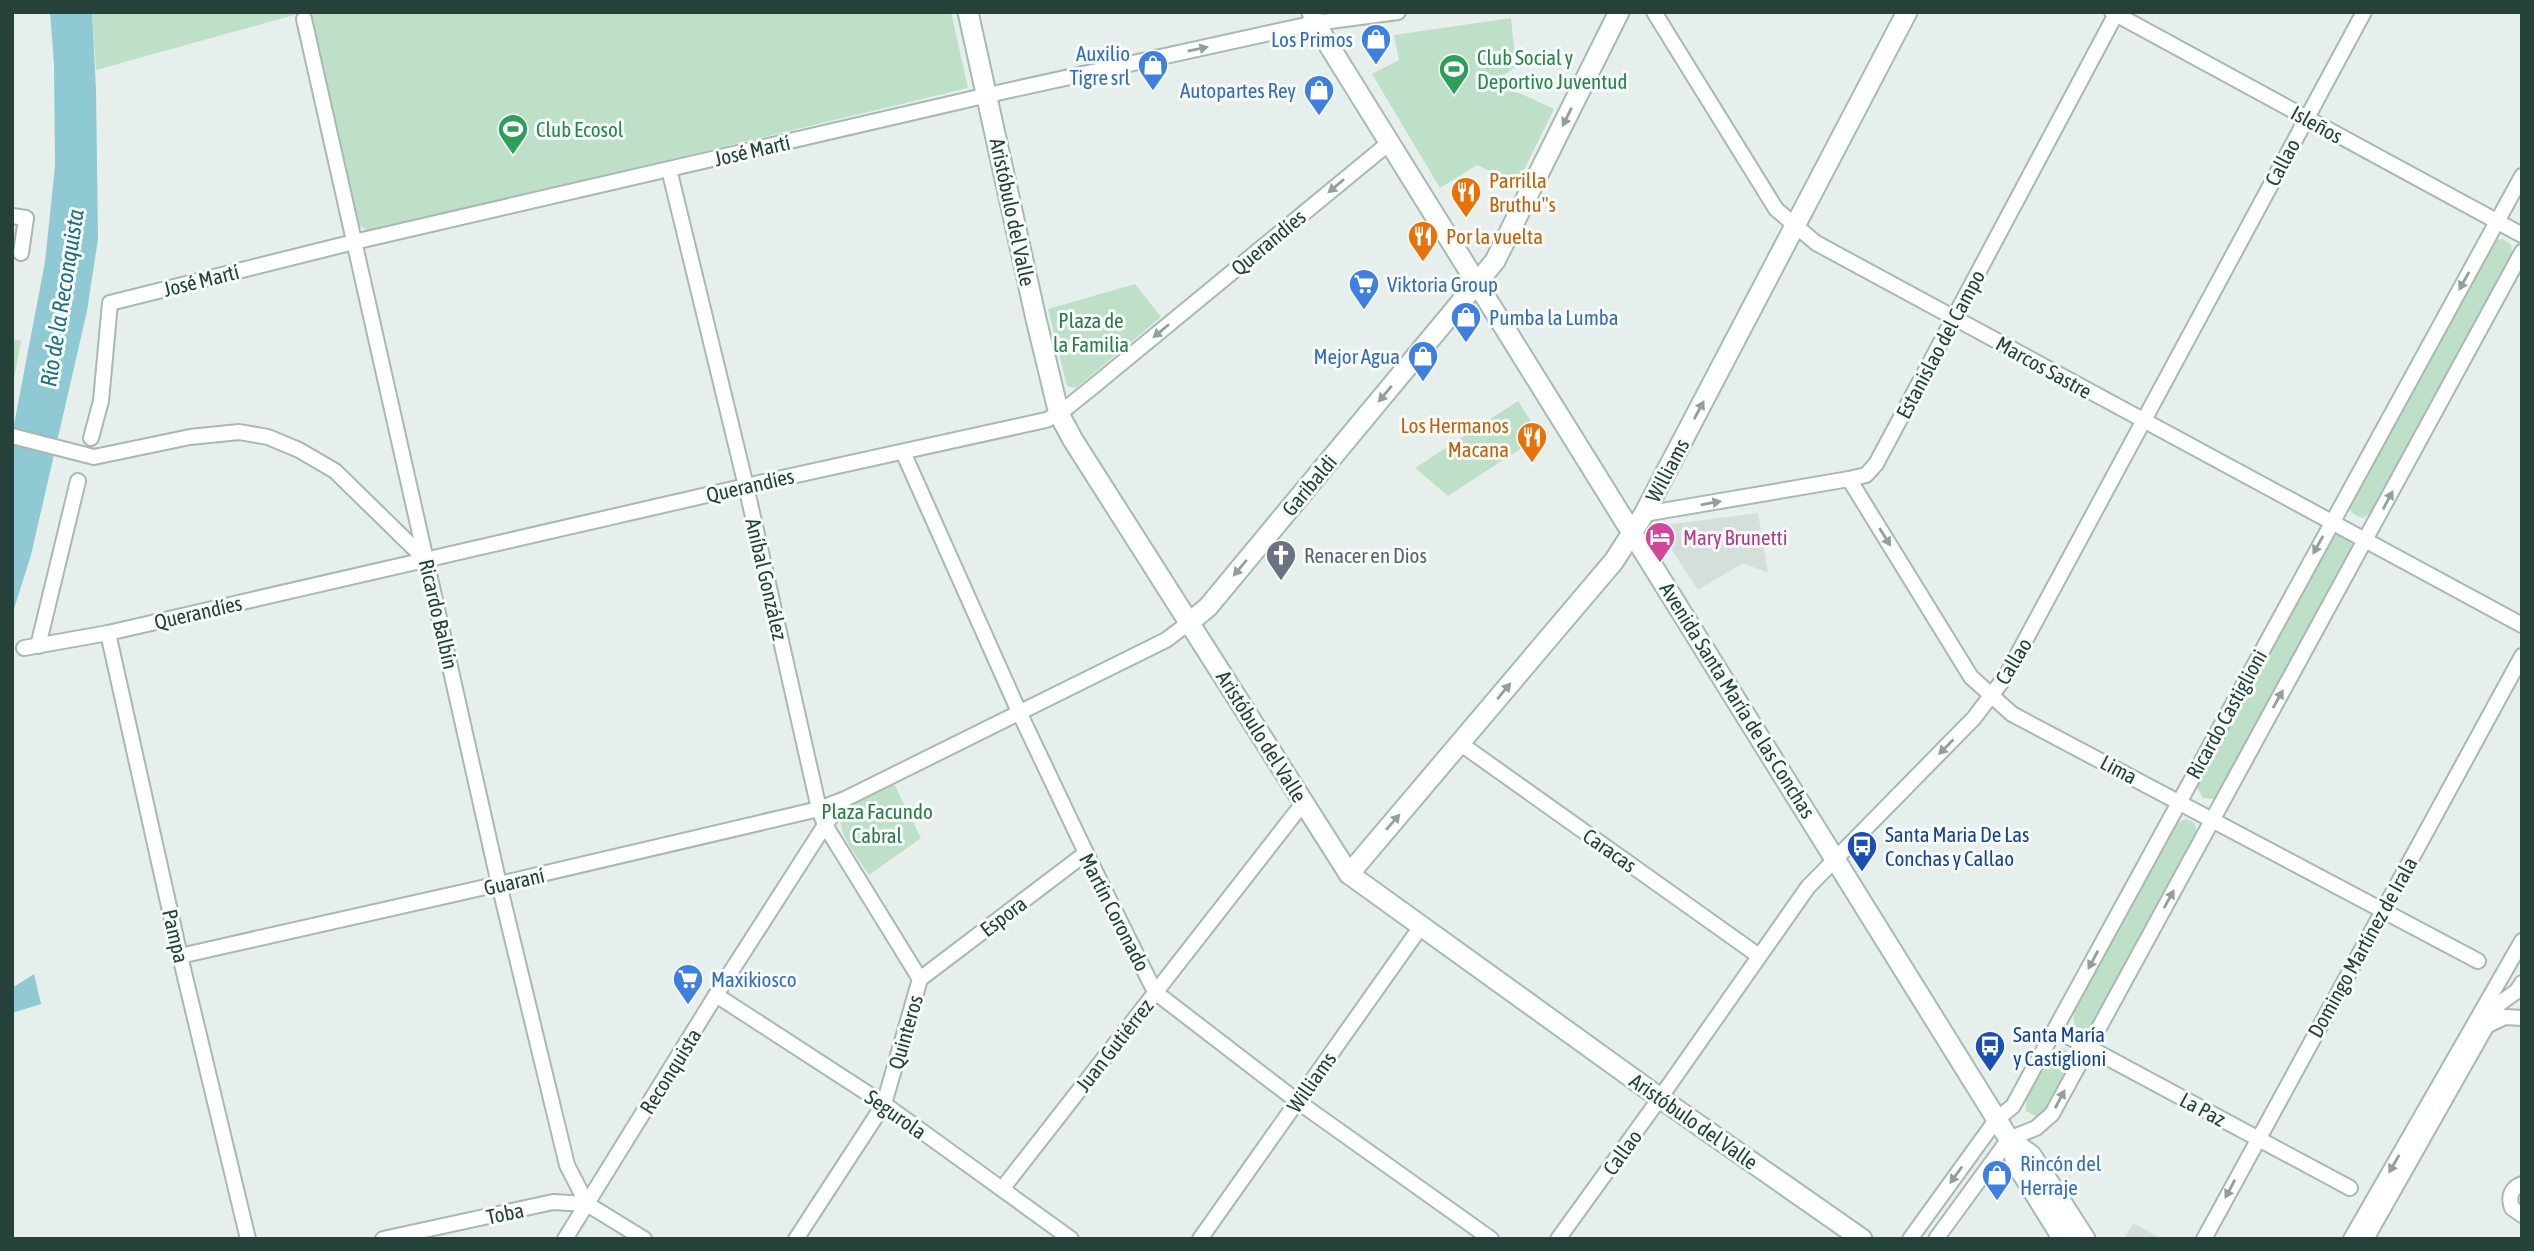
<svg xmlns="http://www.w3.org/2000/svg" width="2534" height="1251" font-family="'Asap Condensed',sans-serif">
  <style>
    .built { fill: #d4dfda }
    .green { fill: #bfe0c8 }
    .water { fill: #8ec9d4 }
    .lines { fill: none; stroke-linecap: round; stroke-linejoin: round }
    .street-casing { stroke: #a8b8b2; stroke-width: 18 }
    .secondary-casing { stroke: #a4bbb3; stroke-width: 23 }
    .street { stroke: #fff; stroke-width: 14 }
    .secondary { stroke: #fff; stroke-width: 19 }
    .oneway { fill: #92a09c }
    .labels { text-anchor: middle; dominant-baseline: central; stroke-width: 6; stroke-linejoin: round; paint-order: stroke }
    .shop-label { font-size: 21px; fill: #366cbe; stroke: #f7fbf9; text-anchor: end }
    .leisure-label { font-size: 21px; fill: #27864d; stroke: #f7fbf9; text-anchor: start }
    .street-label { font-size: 21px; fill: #24423a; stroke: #f7fbf9 }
    .food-label { font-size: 21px; fill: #c56008; stroke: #f7fbf9; text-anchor: start }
    .park-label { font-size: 21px; fill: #2d7a4b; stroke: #f7fbf9 }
    .hotel-label { font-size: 21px; fill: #b23c85; stroke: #f7fbf9; text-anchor: start }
    .worship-label { font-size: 21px; fill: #5b616d; stroke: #f7fbf9; text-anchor: start }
    .transit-label { font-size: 21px; fill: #164399; stroke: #f7fbf9; text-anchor: start }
    .water-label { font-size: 23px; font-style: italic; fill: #1c6f80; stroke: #f7fbf9 }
  </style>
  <rect width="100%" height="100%" fill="#e6efeb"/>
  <g class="built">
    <path d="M1758,513L1768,573L1743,563L1698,590L1661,533L1665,525Z"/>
    <path d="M2133,1223L2162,1239H2124Z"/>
  </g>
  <g class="green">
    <path d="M92,12H305L96,70Z"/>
    <path d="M311,12H951L968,88L369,232L359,225Z"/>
    <path d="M1511,18L1516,66L1495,82L1554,109L1517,184L1477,165L1440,188L1372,74L1399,60L1394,35Z"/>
    <path d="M2503,239L2511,245L2513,257L2373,512L2363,518C2355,516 2351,513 2349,506L2491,245L2496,240Z"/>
    <path d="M1135,284L1161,317L1076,388L1067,386L1048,309Z"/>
    <path d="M12,339L21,341L12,391Z"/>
    <path d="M1518,401L1540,436L1448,496L1415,468Z"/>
    <path d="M2337,535C2349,535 2354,541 2351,553L2220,795L2214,799L2203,798L2197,787L2198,783L2332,537Z"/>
    <path d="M891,778L921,838L869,875C857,855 831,829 844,806Z"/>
    <path d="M2186,819L2195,823L2197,835L2095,1024C2087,1030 2082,1031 2074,1025L2073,1011L2175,826L2180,821Z"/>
    <path d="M2062,1048L2073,1054L2075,1060L2043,1116L2037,1117L2026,1111V1099L2052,1052Z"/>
  </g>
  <g class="water">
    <path d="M50,12H92L96,90L98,239L87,311L31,555L12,615V435L45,262L55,166L54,64Z"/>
    <path d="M34,974L41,1004L12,1013V988Z"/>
  </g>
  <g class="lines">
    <g class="street-casing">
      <g id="street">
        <path d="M1654,12L1776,209L1816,243L2522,625"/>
        <path d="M2112,12L2522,235"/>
        <path d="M304,19L499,884L567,1165L587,1204"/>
        <path d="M669,169L746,486L819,809L825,825L920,979L884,1104L796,1239"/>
        <path d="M12,216L26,218L21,253"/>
        <path d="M12,436L94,457L190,437L239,432L268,437L299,450L335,471L426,560"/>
        <path d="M91,438L101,401L110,303L354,242L988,95L1315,23L1398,12"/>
        <path d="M903,452L1020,714L1086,853L1155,992L1297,1101L1491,1239"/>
        <path d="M1849,479L1971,677L2012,714L2478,961"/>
        <path d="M1644,514L1849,479L1866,475L1876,464L2117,12"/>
        <path d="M108,633L180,956L248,1239"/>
        <path d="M38,646L78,481"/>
        <path d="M24,648L108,633L746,486L1046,420L1059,414L1095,385L1389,143"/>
        <path d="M1461,744L1759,956"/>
        <path d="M180,956L499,884L819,809L845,799L1166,640L1190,622"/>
        <path d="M920,979L1086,853"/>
        <path d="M716,995L884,1104L1071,1239"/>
        <path d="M2488,1025L2505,1017L2522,1018"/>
        <path d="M2056,1030L2350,1188"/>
        <path d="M2522,1184C2511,1188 2508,1197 2512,1208L2522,1215"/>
        <path d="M1002,1189L1304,802"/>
        <path d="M383,1239L553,1202L587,1204L644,1239"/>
        <path d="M565,1239L716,995L825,825L844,800"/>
        <path d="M1200,1239L1422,925"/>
        <path d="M1558,1239L1660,1098L1808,887L1974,718L2006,676L2364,12"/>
        <path d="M1910,1239L1996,1120L2013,1106L2522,176"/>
        <path d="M1936,1239L2009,1139L2036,1128L2052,1114L2522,252"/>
        <path d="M2204,1239L2522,656"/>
        <path d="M2351,1239L2522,941"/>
        <path d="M2366,1239L2499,1004L2517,991L2522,983"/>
      </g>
    </g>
    <g class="secondary-casing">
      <g id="secondary">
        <path d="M968,12L1036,319L1059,414L1073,440L1349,874L1660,1098L1862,1239"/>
        <path d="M1312,12L1315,23L2009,1139L2017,1165L2063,1239"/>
        <path d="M1190,622L1208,607L1495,261L1619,12"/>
        <path d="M1349,874L1614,561L1644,514L1907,12"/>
        <path d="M2009,1139L2031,1155L2085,1239"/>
      </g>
    </g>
    <use href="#street" class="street"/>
    <use href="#secondary" class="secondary"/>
  </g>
  <defs><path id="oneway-solid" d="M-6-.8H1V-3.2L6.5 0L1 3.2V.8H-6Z" transform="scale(1.75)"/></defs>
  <g class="oneway">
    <use href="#oneway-solid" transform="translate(1198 49) rotate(-12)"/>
    <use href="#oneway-solid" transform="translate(1567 117) rotate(116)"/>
    <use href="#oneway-solid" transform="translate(1336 186) rotate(140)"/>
    <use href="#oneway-solid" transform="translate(2464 281) rotate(119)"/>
    <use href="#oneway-solid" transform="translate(1161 331) rotate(140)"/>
    <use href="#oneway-solid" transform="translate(1385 394) rotate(130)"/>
    <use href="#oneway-solid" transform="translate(1699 410) rotate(-62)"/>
    <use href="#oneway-solid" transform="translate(2388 500) rotate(-62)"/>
    <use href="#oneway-solid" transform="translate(1711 503) rotate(-10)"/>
    <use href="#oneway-solid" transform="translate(1885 537) rotate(58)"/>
    <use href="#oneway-solid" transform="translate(2318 545) rotate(119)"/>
    <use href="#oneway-solid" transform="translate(1240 568) rotate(130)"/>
    <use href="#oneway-solid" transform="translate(1504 691) rotate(-50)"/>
    <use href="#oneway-solid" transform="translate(2278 699) rotate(-61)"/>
    <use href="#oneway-solid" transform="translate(1946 747) rotate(135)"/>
    <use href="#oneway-solid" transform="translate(1393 822) rotate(-49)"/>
    <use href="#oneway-solid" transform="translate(2169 899) rotate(-61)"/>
    <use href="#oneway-solid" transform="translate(2093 960) rotate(118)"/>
    <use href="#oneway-solid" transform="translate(2060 1099) rotate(-62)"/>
    <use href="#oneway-solid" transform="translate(2394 1164) rotate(120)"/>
    <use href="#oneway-solid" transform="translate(1956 1175) rotate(126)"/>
    <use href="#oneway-solid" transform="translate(2230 1189) rotate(118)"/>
  </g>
  <defs>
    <g id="shop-pin" transform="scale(1.575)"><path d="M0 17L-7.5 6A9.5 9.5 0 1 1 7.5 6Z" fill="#3f7fe0" stroke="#f7fbf9"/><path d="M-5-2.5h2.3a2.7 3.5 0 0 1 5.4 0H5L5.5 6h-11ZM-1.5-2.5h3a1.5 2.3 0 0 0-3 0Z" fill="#fff"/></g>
    <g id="stadium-pin" transform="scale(1.575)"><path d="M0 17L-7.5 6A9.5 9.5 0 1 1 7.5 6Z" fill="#2e9e5b" stroke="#f7fbf9"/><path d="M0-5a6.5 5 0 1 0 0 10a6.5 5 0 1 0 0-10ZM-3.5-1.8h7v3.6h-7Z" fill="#fff"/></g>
    <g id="restaurant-pin" transform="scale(1.575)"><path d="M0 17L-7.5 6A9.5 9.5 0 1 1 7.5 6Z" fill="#e8710a" stroke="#f7fbf9"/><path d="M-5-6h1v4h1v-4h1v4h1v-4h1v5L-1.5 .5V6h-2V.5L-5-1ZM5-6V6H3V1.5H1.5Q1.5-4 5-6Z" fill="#fff"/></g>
    <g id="supermarket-pin" transform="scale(1.575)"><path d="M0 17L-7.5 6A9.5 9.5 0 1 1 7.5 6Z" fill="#3f7fe0" stroke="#f7fbf9"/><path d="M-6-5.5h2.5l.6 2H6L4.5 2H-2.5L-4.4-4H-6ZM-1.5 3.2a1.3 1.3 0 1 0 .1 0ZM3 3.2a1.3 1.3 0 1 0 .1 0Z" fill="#fff"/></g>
    <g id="hotel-pin" transform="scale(1.575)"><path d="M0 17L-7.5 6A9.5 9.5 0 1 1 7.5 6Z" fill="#d1479c" stroke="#f7fbf9"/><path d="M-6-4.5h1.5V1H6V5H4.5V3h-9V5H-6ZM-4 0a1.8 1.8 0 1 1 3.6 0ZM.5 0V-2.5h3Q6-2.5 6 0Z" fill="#fff"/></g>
    <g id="church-pin" transform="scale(1.575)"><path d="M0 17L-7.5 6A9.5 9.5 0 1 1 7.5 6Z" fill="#6b7280" stroke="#f7fbf9"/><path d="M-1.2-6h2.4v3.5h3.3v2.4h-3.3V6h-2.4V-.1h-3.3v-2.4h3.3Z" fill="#fff"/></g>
    <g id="bus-pin" transform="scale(1.575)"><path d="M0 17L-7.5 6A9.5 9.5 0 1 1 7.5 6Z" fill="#1a4fb4" stroke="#f7fbf9"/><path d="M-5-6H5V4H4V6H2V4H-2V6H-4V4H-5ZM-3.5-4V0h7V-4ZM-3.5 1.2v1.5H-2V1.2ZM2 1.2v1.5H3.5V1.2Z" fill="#fff"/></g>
  </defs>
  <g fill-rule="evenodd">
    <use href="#shop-pin" x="1376" y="39"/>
    <use href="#shop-pin" x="1153" y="65"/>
    <use href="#stadium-pin" x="1454" y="69"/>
    <use href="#shop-pin" x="1319" y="90"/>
    <use href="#stadium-pin" x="513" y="129"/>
    <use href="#restaurant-pin" x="1466" y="192"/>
    <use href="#restaurant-pin" x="1423" y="236"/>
    <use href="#supermarket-pin" x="1364" y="284"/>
    <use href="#shop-pin" x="1466" y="317"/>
    <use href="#shop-pin" x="1423" y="356"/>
    <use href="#restaurant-pin" x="1532" y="437"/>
    <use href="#hotel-pin" x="1660" y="537"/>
    <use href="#church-pin" x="1281" y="555"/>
    <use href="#bus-pin" x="1862" y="846"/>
    <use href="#supermarket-pin" x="688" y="979"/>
    <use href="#bus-pin" x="1990" y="1046"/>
    <use href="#shop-pin" x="1997" y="1175"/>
  </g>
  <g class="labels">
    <g class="shop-label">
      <text x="1353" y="39">Los Primos</text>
      <text x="1130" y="53">Auxilio<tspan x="1130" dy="24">Tigre srl</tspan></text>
      <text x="1296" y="90">Autopartes Rey</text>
      <text x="1387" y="284" text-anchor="start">Viktoria Group</text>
      <text x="1489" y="317" text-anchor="start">Pumba la Lumba</text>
      <text x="1400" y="356">Mejor Agua</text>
      <text x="711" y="979" text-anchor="start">Maxikiosco</text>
      <text x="2020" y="1163" text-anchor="start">Rincón del<tspan x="2020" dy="24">Herraje</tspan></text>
    </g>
    <g class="leisure-label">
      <text x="1477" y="57">Club Social y<tspan x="1477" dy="24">Deportivo Juventud</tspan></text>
      <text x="536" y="129">Club Ecosol</text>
    </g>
    <g class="street-label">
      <text transform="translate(2317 124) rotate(29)">Isleños</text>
      <text transform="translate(752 150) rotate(-13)">José Martí</text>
      <text transform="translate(2282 162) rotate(-62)">Callao</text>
      <text transform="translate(1013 212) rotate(78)">Aristóbulo del Valle</text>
      <text transform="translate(1268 242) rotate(-40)">Querandíes</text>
      <text transform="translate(201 280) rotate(-14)">José Martí</text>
      <text transform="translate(1940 344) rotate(-62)">Estanislao del Campo</text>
      <text transform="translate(2044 367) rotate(29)">Marcos Sastre</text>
      <text transform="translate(1667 470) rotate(-62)">Williams</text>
      <text transform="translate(750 485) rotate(-13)">Querandíes</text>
      <text transform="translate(1309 485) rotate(-50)">Garibaldi</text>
      <text transform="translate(767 579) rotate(77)">Aníbal González</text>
      <text transform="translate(198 612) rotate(-13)">Querandíes</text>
      <text transform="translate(439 614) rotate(77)">Ricardo Balbín</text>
      <text transform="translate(2013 661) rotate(-59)">Callao</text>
      <text transform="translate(1738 700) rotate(58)">Avenida Santa María de las Conchas</text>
      <text transform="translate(2226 714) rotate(-61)">Ricardo Castiglioni</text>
      <text transform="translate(1262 736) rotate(58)">Aristóbulo del Valle</text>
      <text transform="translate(2119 769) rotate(28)">Lima</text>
      <text transform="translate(1610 850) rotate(35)">Caracas</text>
      <text transform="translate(514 881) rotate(-13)">Guaraní</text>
      <text transform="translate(1115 912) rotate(63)">Martín Coronado</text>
      <text transform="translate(1003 916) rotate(-37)">Espora</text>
      <text transform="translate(176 936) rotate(77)">Pampa</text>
      <text transform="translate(2362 947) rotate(-61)">Domingo Martínez de Irala</text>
      <text transform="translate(905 1032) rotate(-74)">Quinteros</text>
      <text transform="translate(1114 1045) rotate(-52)">Juan Gutiérrez</text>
      <text transform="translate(670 1071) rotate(-58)">Reconquista</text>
      <text transform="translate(1311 1082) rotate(-55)">Williams</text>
      <text transform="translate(2203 1109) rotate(28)">La Paz</text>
      <text transform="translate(896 1114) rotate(35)">Segurola</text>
      <text transform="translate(1694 1121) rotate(35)">Aristóbulo del Valle</text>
      <text transform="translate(1622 1152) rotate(-54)">Callao</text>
      <text transform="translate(505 1213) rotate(-12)">Toba</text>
    </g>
    <g class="food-label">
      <text x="1489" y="180">Parrilla<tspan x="1489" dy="24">Bruthu"s</tspan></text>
      <text x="1446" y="236">Por la vuelta</text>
      <text x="1509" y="425" text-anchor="end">Los Hermanos<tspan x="1509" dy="24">Macana</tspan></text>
    </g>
    <g class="park-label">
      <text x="1091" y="320">Plaza de<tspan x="1091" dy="24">la Familia</tspan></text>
      <text x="877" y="811">Plaza Facundo<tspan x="877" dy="24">Cabral</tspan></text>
    </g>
    <g class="hotel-label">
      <text x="1683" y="537">Mary Brunetti</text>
    </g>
    <g class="worship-label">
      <text x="1304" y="555">Renacer en Dios</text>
    </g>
    <g class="transit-label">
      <text x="1885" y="834">Santa Maria De Las<tspan x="1885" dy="24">Conchas y Callao</tspan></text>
      <text x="2013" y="1034">Santa María<tspan x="2013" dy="24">y Castiglioni</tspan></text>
    </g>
    <g class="water-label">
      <text transform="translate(62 298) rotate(-81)">Río de la Reconquista</text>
    </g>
  </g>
  <rect width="2534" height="1251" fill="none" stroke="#24423a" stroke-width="28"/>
</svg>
